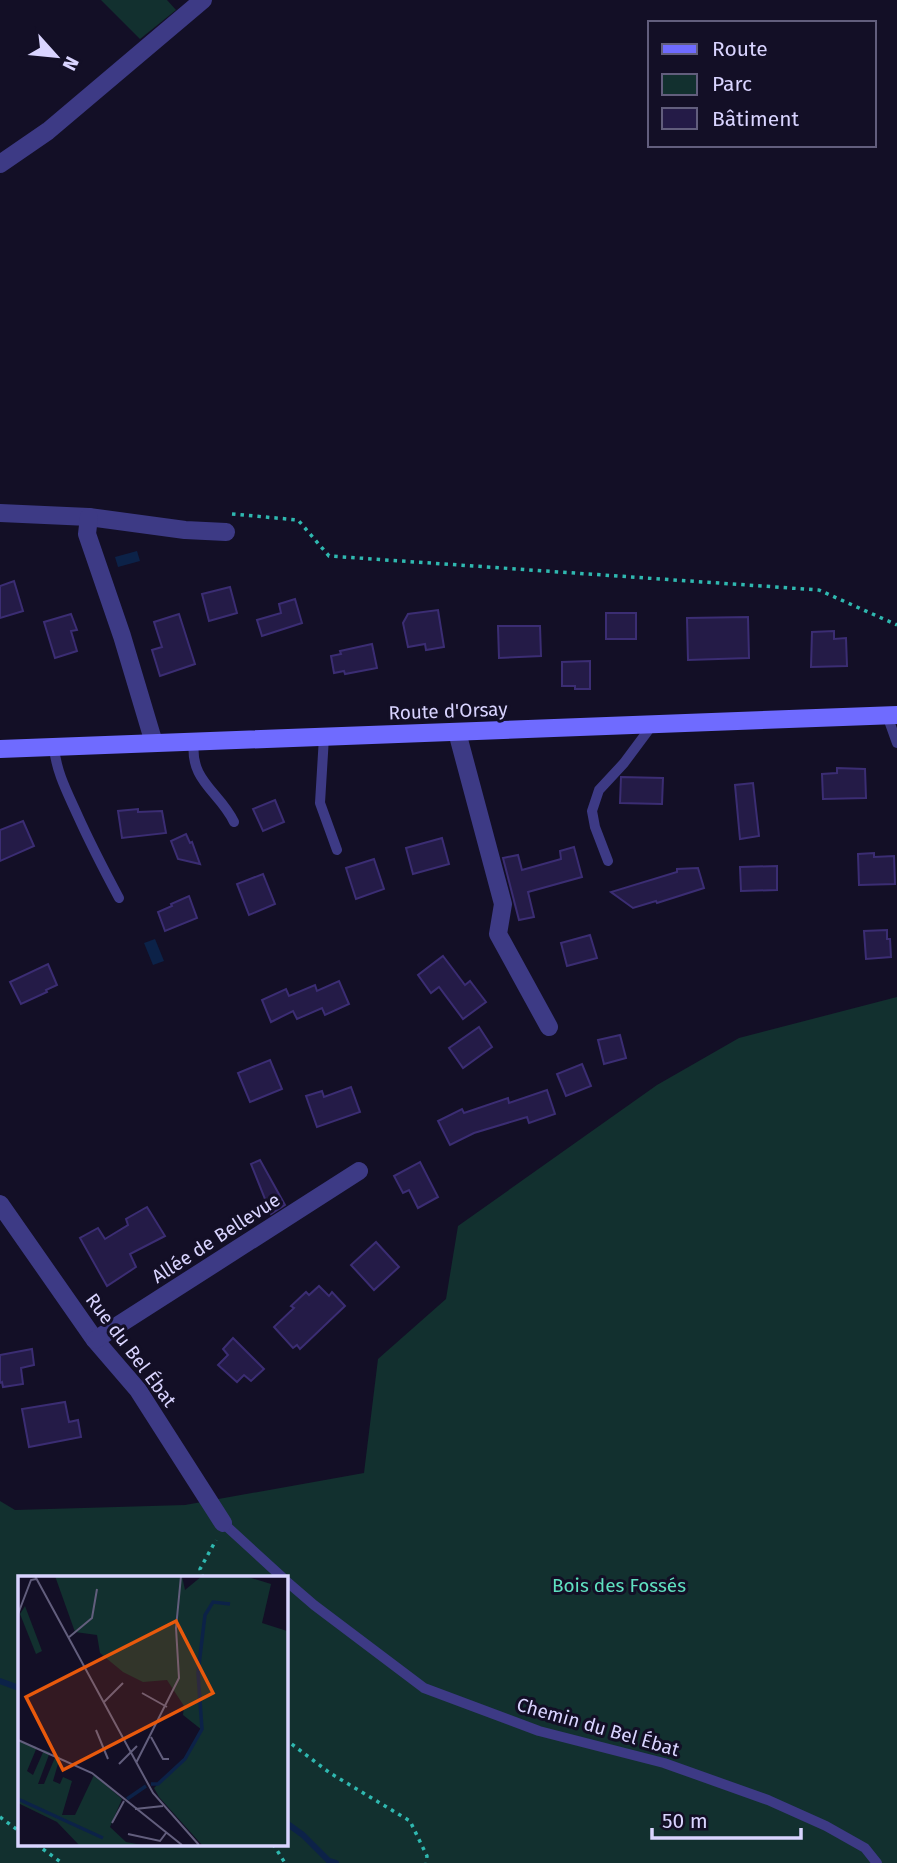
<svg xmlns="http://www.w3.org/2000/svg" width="897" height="1863" font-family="'Fira Sans',sans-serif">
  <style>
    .green { fill: #12302f; fill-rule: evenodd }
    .water { fill: #0c2248 }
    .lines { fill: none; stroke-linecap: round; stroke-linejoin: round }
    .stream { stroke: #0c2248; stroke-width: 6 }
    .building { fill: #241b47; stroke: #3b2d73; stroke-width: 2 }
    .path { stroke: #2fb8b0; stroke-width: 3.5; stroke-dasharray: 3.5 5; stroke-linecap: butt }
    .service { stroke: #3d3a85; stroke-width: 10 }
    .minor { stroke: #3d3a85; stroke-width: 18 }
    .secondary { stroke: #6f6bff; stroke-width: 18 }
    .labels { text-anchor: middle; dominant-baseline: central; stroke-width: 6; stroke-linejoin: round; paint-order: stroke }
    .street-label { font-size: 19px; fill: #d9d4ff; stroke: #130f26 }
    .park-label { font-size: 19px; fill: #5fe0c0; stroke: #130f26 }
    .inset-river { fill: none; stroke: #0c2248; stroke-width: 3.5 }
    .inset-road { fill: none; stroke: #625e7d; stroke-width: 2 }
    .view { fill: #e8590c; fill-opacity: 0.15; stroke: #e8590c; stroke-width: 3.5 }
    .inset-edge { fill: none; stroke: #d9d4ff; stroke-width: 3.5 }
  </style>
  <rect width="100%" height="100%" fill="#130f26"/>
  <g class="green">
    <path d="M101,0H167L176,10L140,39Z"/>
    <path d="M897,997V1863H0V1501L15,1510L185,1505L364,1473L378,1359L446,1299L458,1226L657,1085L739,1038ZM19,1578H285V1844H19Z"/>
  </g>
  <g class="water">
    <path d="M137,551L140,561L118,567L115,557Z"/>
    <path d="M155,939L164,961L153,965L144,943Z"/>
  </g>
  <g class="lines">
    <g class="stream">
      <path d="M0,1681L19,1688"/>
      <path d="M285,1822L303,1835L329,1861L336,1863"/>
    </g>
  </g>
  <g class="building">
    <path d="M14,581L23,611L0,618V586Z"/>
    <path d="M230,587L237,613L209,621L202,594Z"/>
    <path d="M295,599L302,623L262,636L257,620L281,613L279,604Z"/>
    <path d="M438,610L444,647L426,650L425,644L408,647L403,623L408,614Z"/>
    <rect x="606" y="613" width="30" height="26"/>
    <path d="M71,614L77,630L71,631L77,651L55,658L44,622Z"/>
    <path d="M179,614L195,664L160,676L152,650L162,647L154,622Z"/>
    <path d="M748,617L749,658L688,660L687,618Z"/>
    <path d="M498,626H540L541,656L499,658Z"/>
    <path d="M834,631V639L846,638L847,666L811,667L812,632Z"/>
    <path d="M372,644L377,668L345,674L344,671L334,673L331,656L341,654L340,651Z"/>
    <path d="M590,661V689H575V686H562V662Z"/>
    <path d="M837,768L865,769L866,798L823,799L822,774L837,773Z"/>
    <path d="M621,777L663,778L662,804L620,803Z"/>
    <path d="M753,783L759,836L740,839L735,785Z"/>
    <path d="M275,800L284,822L263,831L253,809Z"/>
    <path d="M138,809V812L162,811L166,833L122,838L118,811Z"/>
    <path d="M23,821L34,846L0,861V830Z"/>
    <path d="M186,834L190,843L192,842L200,864L178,859L171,841Z"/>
    <path d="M442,838L449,864L413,874L406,848Z"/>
    <path d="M574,847L582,877L528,892L534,917L519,920L503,858L518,855L522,870L561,859L560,851Z"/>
    <path d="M874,853V857L894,856L895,884L859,885L858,854Z"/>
    <path d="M374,859L384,889L356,899L346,868Z"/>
    <path d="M777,866V890L741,891L740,867Z"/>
    <path d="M698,868L704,888L657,903L656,901L633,908L611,892L677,872V869Z"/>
    <path d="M263,874L275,904L249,915L237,884Z"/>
    <path d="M189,896L197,918L165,931L158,912L172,906L171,904Z"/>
    <path d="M887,930V939H890L891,957L866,959L864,931Z"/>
    <path d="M590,935L597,958L567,966L561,943Z"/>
    <path d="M443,956L465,985L470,981L486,1002L463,1019L439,987L431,993L418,975Z"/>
    <path d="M48,964L57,985L46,990L47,992L21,1004L10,982Z"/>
    <path d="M339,981L349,1004L325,1015L322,1008L297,1019L293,1011L271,1022L262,1000L286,989L289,996L315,985L317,991Z"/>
    <path d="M479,1027L492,1047L463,1068L449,1048Z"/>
    <path d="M620,1035L626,1058L604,1064L598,1040Z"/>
    <path d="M270,1060L282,1089L250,1102L238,1073Z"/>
    <path d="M582,1064L591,1086L566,1096L557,1074Z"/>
    <path d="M351,1087L360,1112L317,1127L306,1096L322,1091L324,1097Z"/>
    <path d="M547,1090L555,1114L529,1123L527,1117L474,1133L450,1145L438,1121L462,1109L464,1113L508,1098L509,1103Z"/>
    <path d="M260,1160L285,1205L271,1214L251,1164Z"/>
    <path d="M420,1162L438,1197L418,1208L409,1190L403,1193L394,1176Z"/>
    <path d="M147,1207L165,1236L130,1254L136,1267L107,1286L80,1238L98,1228L105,1239L128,1225L126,1219Z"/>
    <path d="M376,1242L399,1267L374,1290L351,1265Z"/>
    <path d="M319,1286L329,1296L332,1292L345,1306L300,1349L297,1345L293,1348L274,1327L294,1308L291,1306L306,1292L309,1295Z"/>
    <path d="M233,1338L264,1369L251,1381L244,1375L237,1382L218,1365L228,1355L223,1349Z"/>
    <path d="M32,1349L34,1365L21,1368L23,1384L3,1387L2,1382L0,1383V1355Z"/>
    <path d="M65,1402L69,1422L78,1420L81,1437L29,1447L22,1409Z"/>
  </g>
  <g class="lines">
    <g class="path">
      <path d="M232,514L298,520L329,556L819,590L897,625"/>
      <path d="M203,1578L200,1569L216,1540"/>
      <path d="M285,1739L330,1773L410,1821L427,1856L426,1863"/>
      <path d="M0,1817L19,1831"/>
      <path d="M36,1844L62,1863"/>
      <path d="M273,1844L285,1863"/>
    </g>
    <g class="service">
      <path d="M887,715L897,743"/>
      <path d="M324,737L320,803L337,850"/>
      <path d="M194,741C189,781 219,791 234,822"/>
      <path d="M54,747C56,771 67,792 77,814C90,843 104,870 119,898"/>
      <path d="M608,861L595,827L592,811L599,790L624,763L653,724"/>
      <path d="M223,1523L283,1578"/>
      <path d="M285,1580L314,1605L424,1688L539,1731L664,1763L768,1800L826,1826L865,1848L877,1863"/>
    </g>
    <g class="minor">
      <path d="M0,164L48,131L203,0"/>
      <path d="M0,513L89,517L185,530L226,532"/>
      <path d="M89,517L87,534L122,636L154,743"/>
      <path d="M457,732L503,904L498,934L549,1027"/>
      <path d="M0,1204L95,1340L138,1390L223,1523"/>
      <path d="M95,1340L359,1171"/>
    </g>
    <path class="secondary" d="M0,749L897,715"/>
  </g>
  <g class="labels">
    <g class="street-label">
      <text transform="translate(448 711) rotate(-2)">Route d'Orsay</text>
      <text transform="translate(216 1238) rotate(-33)">Allée de Bellevue</text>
      <text transform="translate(131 1350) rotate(53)">Rue du Bel Ébat</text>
      <text transform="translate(598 1727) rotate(16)">Chemin du Bel Ébat</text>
    </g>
    <g class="park-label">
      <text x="619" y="1585">Bois des Fossés</text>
    </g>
  </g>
  <g transform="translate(18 1576)">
    <rect width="270" height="270" fill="#130f26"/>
    <path d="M37,0H164L167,14L184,0H227L253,8L244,47L269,55V269H184L141,221L136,212L166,183L184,154L165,139L166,130L149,104L125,106L105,96L82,77L79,59L57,56ZM7,30L24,75L18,78L2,38ZM0,165L19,171L9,195L15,199L26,174L32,176L20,208H26L38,179L42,181L35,205L42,208L45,201L54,205L44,239H57L76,199L104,223L92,251L108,266L124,269H61L39,246L0,227Z" fill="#12302f"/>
    <path class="inset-river" d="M133,208H140L167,183L184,153L180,97L187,39L195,26L212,28M0,223L85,262M109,223L128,210"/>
    <path class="inset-road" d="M17,0L135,217L181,269M0,38L13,4L18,3M50,62L74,42L79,13M124,117L149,131M86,126L105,107M78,154L90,183M133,161L145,183H151M0,164L74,197L164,269M118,187L161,102L158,52L163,0M101,188L119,170M117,233L145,230M94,247L106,225M110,258L142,265L148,257"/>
    <path class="view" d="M158,45L195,117L45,194L8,121Z"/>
    <rect width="270" height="270" class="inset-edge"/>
  </g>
  <rect x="648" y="21" width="228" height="126" fill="#130f26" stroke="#625e7d" stroke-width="2"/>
  <rect x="662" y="44" width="35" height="10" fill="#6f6bff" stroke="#625e7d" stroke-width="2"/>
  <text x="712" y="56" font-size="21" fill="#d9d4ff">Route</text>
  <rect x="662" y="74" width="35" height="21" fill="#12302f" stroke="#625e7d" stroke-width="2"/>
  <text x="712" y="91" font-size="21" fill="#d9d4ff">Parc</text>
  <rect x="662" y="108" width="35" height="21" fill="#241b47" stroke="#625e7d" stroke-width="2"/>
  <text x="712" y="126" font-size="21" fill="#d9d4ff">Bâtiment</text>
  <g transform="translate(56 56) rotate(117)" stroke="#130f26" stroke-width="5" paint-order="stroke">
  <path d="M0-5L12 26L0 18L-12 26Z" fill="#d9d4ff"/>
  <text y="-10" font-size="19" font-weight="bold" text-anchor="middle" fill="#d9d4ff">N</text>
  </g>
  <path d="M652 1828v10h149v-10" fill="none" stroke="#d9d4ff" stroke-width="3.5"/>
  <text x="662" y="1828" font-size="21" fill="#d9d4ff" stroke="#130f26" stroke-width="5" paint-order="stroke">50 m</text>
</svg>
